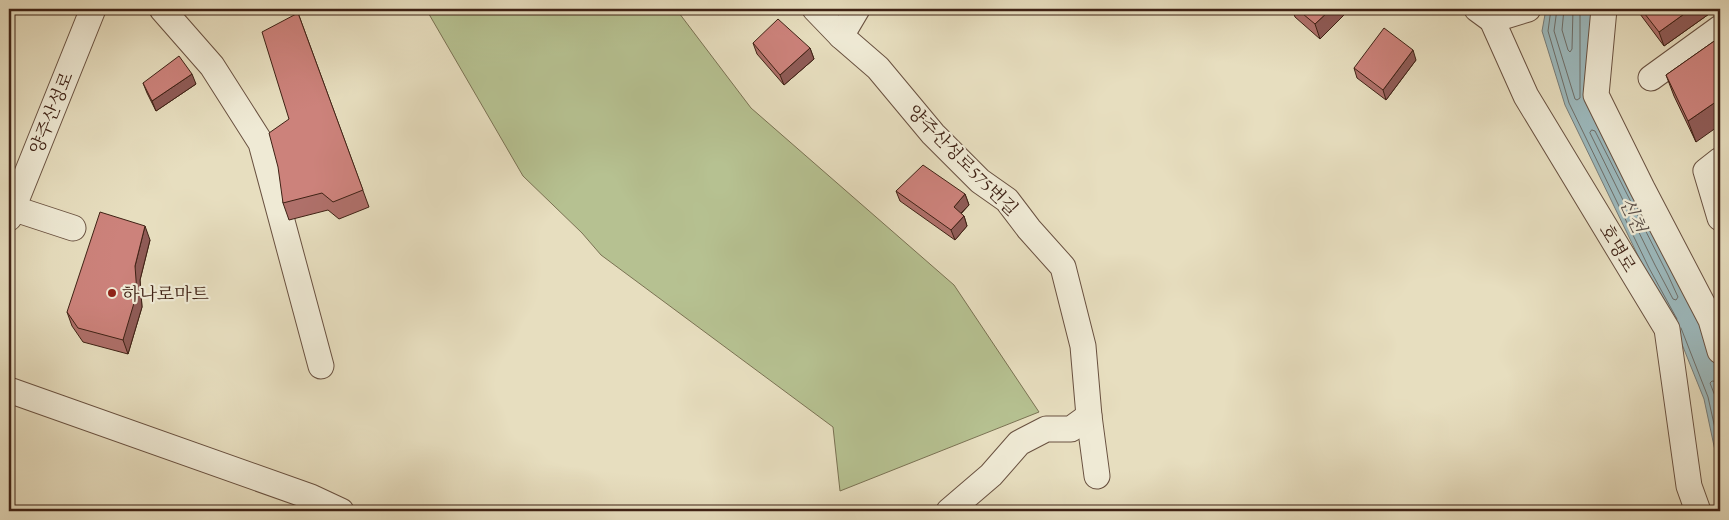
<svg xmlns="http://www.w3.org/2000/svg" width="1729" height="520" font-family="'EB Garamond','Noto Serif KR',serif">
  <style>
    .green { fill: #b6c191; stroke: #7a7253 }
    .water { fill: #9cb9bd; stroke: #777d7a }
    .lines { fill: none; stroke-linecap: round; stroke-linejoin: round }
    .shore { stroke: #6e6e69; stroke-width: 1 }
    .minor-casing { stroke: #695140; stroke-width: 27 }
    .minor { stroke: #efead5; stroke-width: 25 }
    .wall { fill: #af706a; stroke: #3f2215 }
    .shaded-wall { fill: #8f5b56; stroke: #3f2215 }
    .building { fill: #cc827b; stroke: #3f2215 }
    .poi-dot { fill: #8f2418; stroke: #efead5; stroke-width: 2 }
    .labels { text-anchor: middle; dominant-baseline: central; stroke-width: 4.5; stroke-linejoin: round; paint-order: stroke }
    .street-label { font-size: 18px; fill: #3f2215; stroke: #efead5 }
    .poi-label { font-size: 18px; fill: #3f2215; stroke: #efead5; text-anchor: start }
    .water-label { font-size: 19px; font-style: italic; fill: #5b4f47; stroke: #efead5 }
  </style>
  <rect width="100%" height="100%" fill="#e7debf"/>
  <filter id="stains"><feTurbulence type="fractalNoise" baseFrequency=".004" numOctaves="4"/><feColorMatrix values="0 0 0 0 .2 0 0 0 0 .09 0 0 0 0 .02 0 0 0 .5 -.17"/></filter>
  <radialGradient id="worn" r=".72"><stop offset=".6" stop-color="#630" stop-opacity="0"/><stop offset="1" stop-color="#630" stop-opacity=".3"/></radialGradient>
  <path class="green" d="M426,9H676L751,108L954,285L1039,412L840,491L833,427L601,255L582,233L523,176Z"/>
  <path class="water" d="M1546,9H1592L1591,98L1705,330L1720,378V474L1704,399L1673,322L1645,270L1565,105L1542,31Z"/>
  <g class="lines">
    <g class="shore">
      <path d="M1551,9L1548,31L1569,103L1649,268L1677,319"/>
      <path d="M1557,9L1554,31L1575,99L1577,100L1580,98V9"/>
      <path d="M1564,9L1562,30L1568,50L1570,52L1572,49L1573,9"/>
      <path d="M1592,130L1595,131L1668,275L1678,297L1676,300L1673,299L1655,265L1590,133Z"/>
      <path d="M1681,328L1708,397L1720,451"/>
      <path d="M1720,382L1712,381L1710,383L1715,396L1720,422"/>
    </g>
    <g class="minor-casing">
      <g id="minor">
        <path d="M162,9L212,66L261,143L321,366"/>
        <path d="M815,9L841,36L857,9"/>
        <path d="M1477,9L1492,20L1526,96L1667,329L1689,486L1698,511"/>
        <path d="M1604,9L1596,95L1642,188L1711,320L1720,351"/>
        <path d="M1492,20L1528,9"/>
        <path d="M841,36L878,68L933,134L980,181L1007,200L1029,229L1063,267L1083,346L1089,416L1071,429H1046L1019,443L991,475L949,511"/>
        <path d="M1651,78L1720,28"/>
        <path d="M1720,160L1706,171L1720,218"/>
        <path d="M9,207L73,228"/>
        <path d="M9,218L93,9"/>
        <path d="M9,390L311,497L341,511"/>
        <path d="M1089,416L1097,476"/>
      </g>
    </g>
    <use href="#minor" class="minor"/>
  </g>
  <g class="wall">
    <path d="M1292,9H1350L1320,39L1295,17Z"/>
    <path d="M1638,9H1716L1664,46L1640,14Z"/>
    <path d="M298,13L369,207L339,219L328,210L289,220L283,203Z"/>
    <path d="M1720,37L1696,142L1674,96L1666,75Z"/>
    <path d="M753,43L810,48L814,59L784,85L757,54Z"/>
    <path d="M1416,60L1386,100L1357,78L1354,68Z"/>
    <path d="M143,83L196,84L156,111L147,93Z"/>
    <path d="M896,191L965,194L969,205L961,214L964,216L967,226L955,240L900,201Z"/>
    <path d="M150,240L140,280L142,307L128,354L83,342L72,326L67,312Z"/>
  </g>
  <g class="shaded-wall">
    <path d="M1331,9H1350L1320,39L1315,24Z"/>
    <path d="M1691,9H1716L1664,46L1659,32Z"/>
    <path d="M810,48L814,59L784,85L780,75Z"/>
    <path d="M1413,50L1416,60L1386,100L1383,90Z"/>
    <path d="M192,74L196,84L156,111L152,101Z"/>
    <path d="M1720,99V125L1696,142L1688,121Z"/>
    <path d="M965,194L969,205L957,217L954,207Z"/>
    <path d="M964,216L967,226L955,240L951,230Z"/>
    <path d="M145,226L150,240L140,280L142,307L128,354L123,340L135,266Z"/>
  </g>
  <g class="building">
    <path d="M1297,9H1331L1315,24Z"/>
    <path d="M1641,9H1691L1659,32Z"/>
    <path d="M298,13L363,190L333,202L322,193L283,203L278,167L269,133L289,119L262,32Z"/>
    <path d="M778,19L810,48L780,75L753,43Z"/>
    <path d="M1384,28L1413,50L1383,90L1354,68Z"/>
    <path d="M1720,37V99L1688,121L1666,75Z"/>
    <path d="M179,56L192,74L152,101L143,83Z"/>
    <path d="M923,165L965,194L954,207L964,216L951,230L896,191Z"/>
    <path d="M100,212L145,226L135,266L137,293L123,340L78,328L67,312Z"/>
  </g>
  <circle class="poi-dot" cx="112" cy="293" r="5"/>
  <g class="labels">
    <g class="street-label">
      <text transform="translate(51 113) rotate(-68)">양주산성로</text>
      <text transform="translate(963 160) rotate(45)">양주산성로575번길</text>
      <text transform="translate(1618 248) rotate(59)">호명로</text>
    </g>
    <g class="poi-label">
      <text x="122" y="293">하나로마트</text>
    </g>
    <g class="water-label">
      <text transform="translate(1633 215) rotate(65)">신천</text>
    </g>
  </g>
  <rect width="1729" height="520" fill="none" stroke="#e7debf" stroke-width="30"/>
  <rect x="10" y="10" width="1709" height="500" fill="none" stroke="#3f2215" stroke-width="2.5"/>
  <rect x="15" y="15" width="1699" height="490" fill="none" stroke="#3f2215"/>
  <rect width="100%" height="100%" filter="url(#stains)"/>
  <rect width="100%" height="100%" fill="url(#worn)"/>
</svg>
